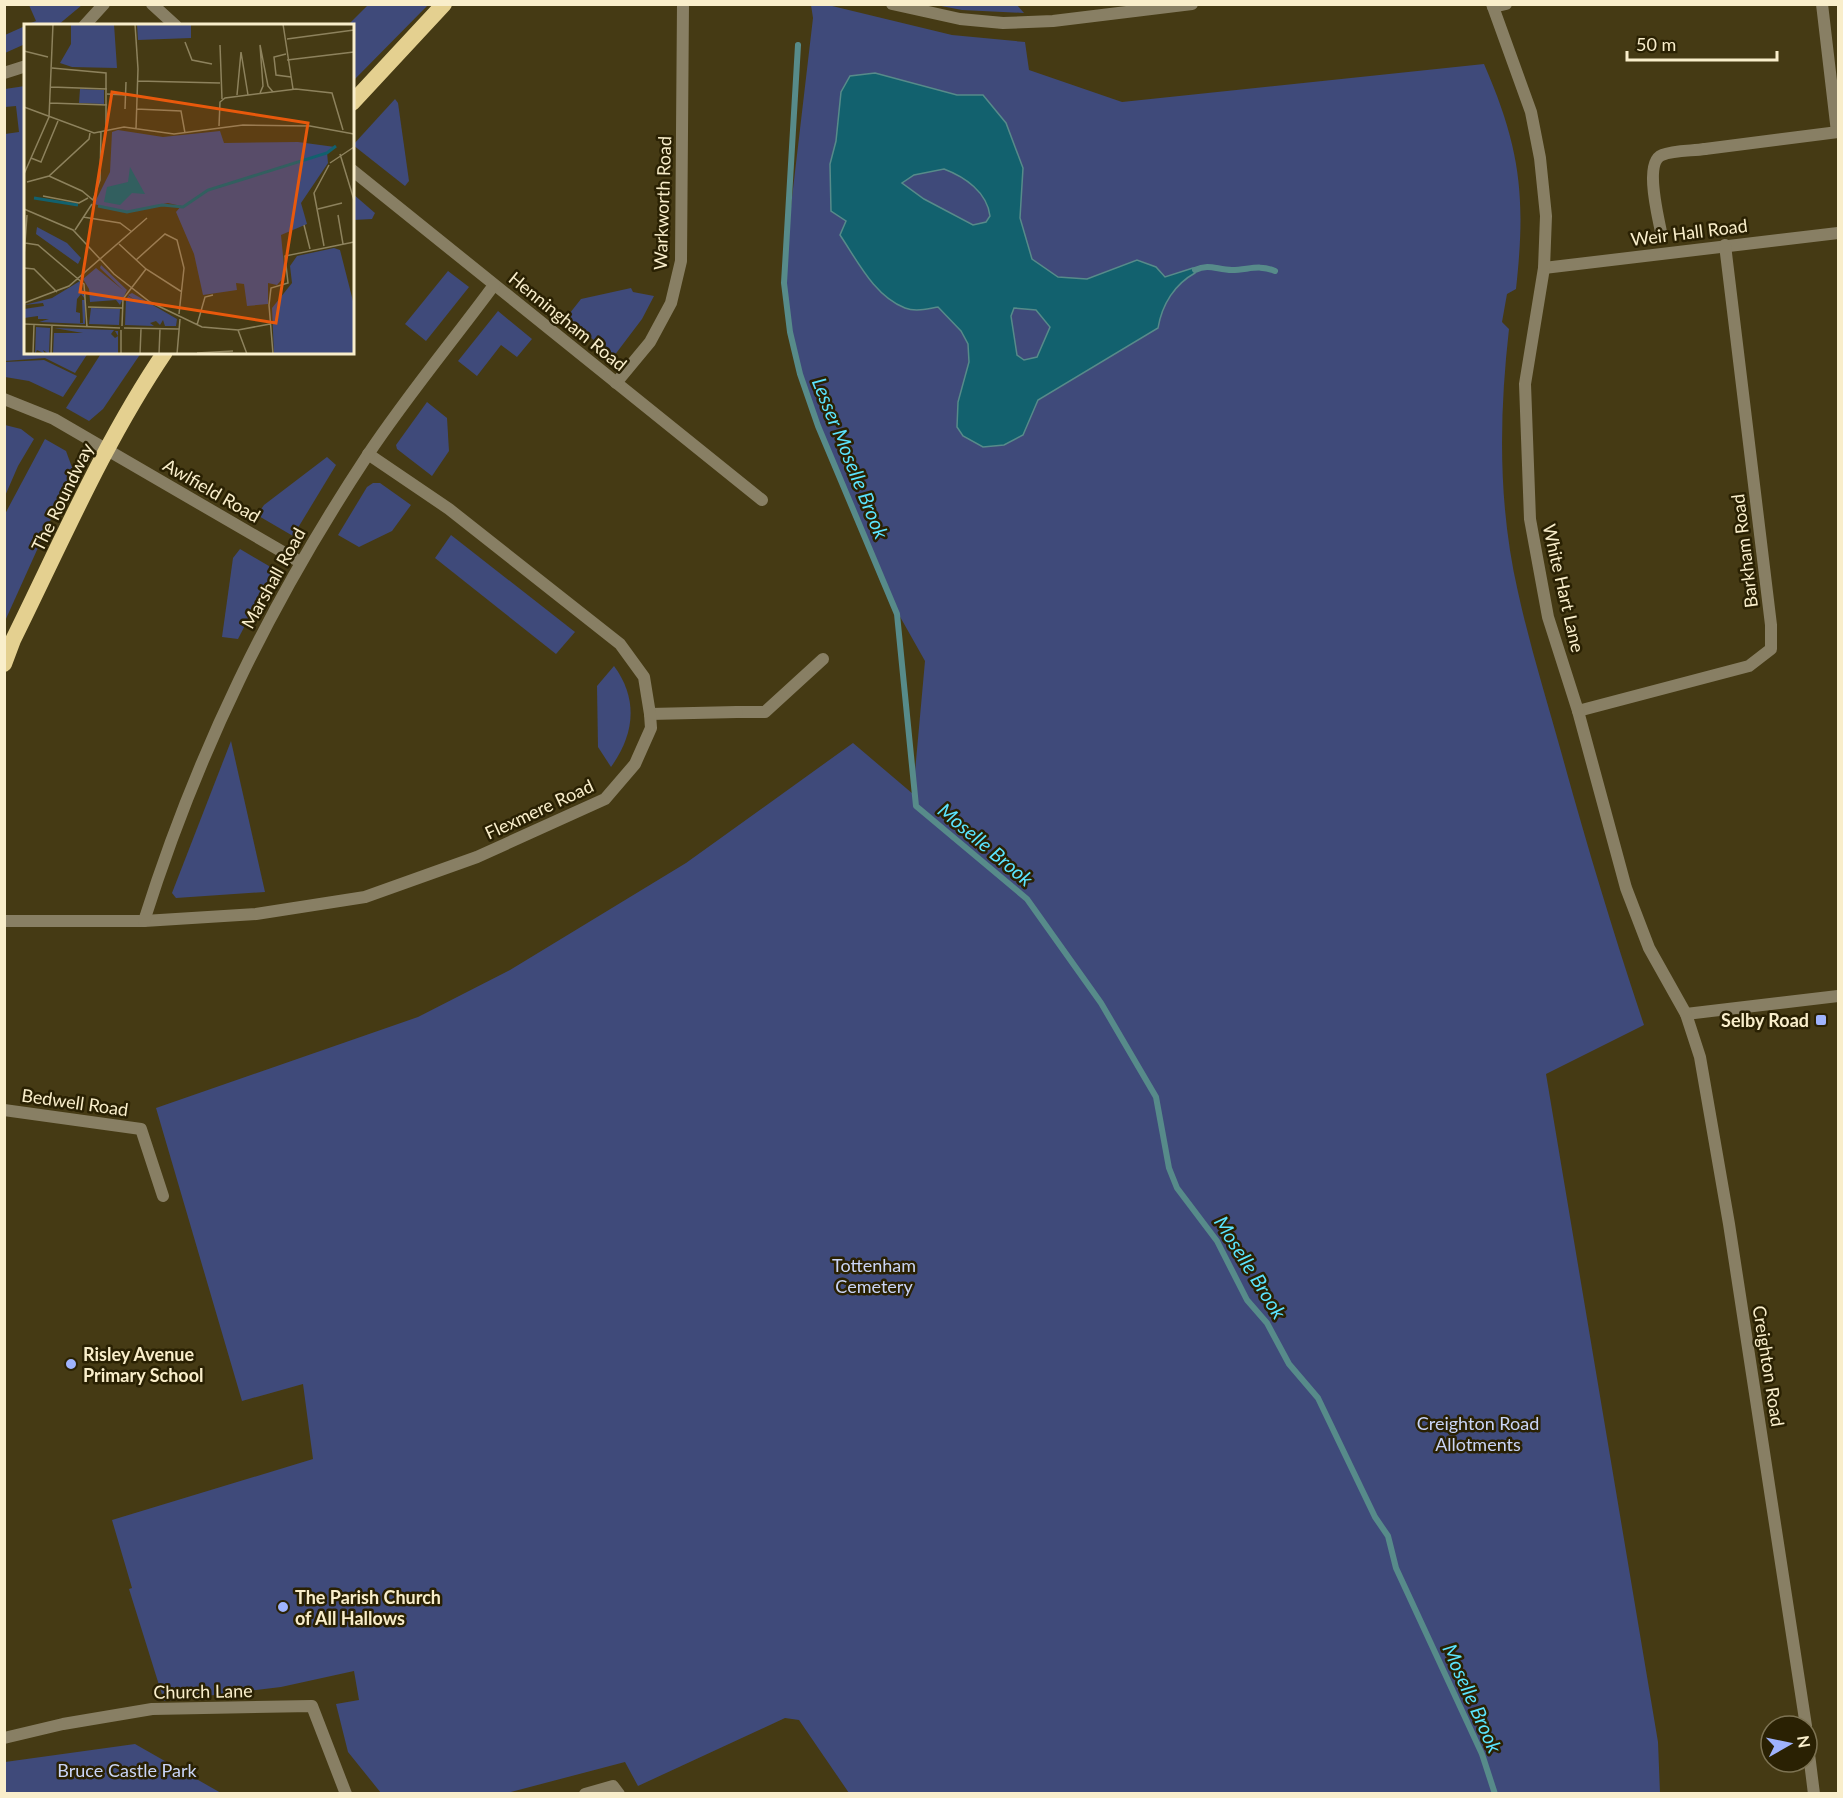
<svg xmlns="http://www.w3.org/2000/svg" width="1843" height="1798" font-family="Lato,sans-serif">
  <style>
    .green { fill: #3f4a7a }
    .water { fill: #12616e; stroke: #578b8a; stroke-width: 1.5; fill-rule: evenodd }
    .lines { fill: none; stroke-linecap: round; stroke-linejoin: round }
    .stream { stroke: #578b8a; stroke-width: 6 }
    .pedestrian { stroke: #887f64; stroke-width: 12 }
    .minor { stroke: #887f64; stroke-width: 12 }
    .tertiary { stroke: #887f64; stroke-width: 12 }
    .trunk { stroke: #e4d090; stroke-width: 16 }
    .poi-dot { fill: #9fb3fd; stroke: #2a2103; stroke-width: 2 }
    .labels { text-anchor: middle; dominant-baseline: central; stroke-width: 5; stroke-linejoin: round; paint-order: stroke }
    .street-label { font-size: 18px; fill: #f9eecb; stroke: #2a2103 }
    .poi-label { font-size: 18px; font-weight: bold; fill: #f9eecb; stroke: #2a2103; text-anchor: start }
    .park-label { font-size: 18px; fill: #cad5f7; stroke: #2a2103 }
    .water-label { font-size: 20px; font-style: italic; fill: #5be4fe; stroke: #2a2103 }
    .inset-river { fill: none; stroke: #12616e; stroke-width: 3 }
    .inset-road { fill: none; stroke: #8d825d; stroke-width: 1.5 }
    .view { fill: #e8590c; fill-opacity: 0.15; stroke: #e8590c; stroke-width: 3 }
    .inset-edge { fill: none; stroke: #f9eecb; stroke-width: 3 }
  </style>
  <rect width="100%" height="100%" fill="#453a14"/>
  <g class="green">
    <path d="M29,5H82L58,25H26L36,21Z"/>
    <path d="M368,5H428L353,81L352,26L348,25Z"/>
    <path d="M811,5H828L952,35L1025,42L1029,70L1122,102L1484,64C1521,149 1526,198 1516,289L1507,294L1502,322L1509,329C1499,417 1498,505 1518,592C1530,647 1547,701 1562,755C1587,846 1614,935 1644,1025L1546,1074L1658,1742L1660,1793H849L799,1720L785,1718L638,1786L625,1762L507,1793H381L348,1752L336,1704L359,1700L354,1671L281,1687L164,1701L129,1589L132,1588L112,1520L313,1459L303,1384L242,1401L156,1108L418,1017L510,970L686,863L853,743L913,794L925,661L881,583L799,374L782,283L813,18Z"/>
    <path d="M936,5H1017L1024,13L962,10Z"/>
    <path d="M25,26V44L5,53V35Z"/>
    <path d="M25,86L26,275L23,279L26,281V352L88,353L75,373L45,358L5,361V134L19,132L16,106L5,107V89Z"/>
    <path d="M395,99L398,103L409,181L405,186L353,145Z"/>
    <path d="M353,194L375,213L372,219L353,220Z"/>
    <path d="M448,271L469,287L426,341L405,324Z"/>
    <path d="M631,288L633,292L654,296L642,319L614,356L566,318L581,299Z"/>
    <path d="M498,311L532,339L517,357L501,345L477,376L458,361Z"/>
    <path d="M102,352L141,353L103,409L89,421L66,408Z"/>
    <path d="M44,360L77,376L63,397L29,381L5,377V362Z"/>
    <path d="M427,402L447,418L449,451L432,476L397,449L396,445Z"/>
    <path d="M5,425L21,429L34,439L18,466L5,496Z"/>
    <path d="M45,439L66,451L73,470L5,621V514Z"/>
    <path d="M327,457L336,465L293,536L257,515L264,505Z"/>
    <path d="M373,483H380L411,505L392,531L359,547L338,535L367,487Z"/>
    <path d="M451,535L575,632L556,654L435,558Z"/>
    <path d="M240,549L274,569L238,639L222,637L233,558Z"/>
    <path d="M614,666C639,700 634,735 611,767L598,747L597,686Z"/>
    <path d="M231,741L265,892L176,898L172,893Z"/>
    <path d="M135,1744L221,1793H5V1762Z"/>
  </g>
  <path class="water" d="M875,73L957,95H983L1006,123L1023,168L1020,218L1032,259L1058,277L1087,279L1137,260L1156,267L1165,277L1193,268L1195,273C1175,284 1162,304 1158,328L1038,400L1023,435L1004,445L983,447L963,436L957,427L958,402L969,362L968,344L961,331L938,307C928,309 915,312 905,308C874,296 857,260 840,235L846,221L831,211L830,164L836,141L841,92L850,76ZM944,169C965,177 987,192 990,216L986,222L973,225L924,199L902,183L914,175ZM1014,308L1036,310L1050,327L1037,357L1024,360L1017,355L1011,316Z"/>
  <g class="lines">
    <g class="stream">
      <path d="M798,45L784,283L790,332L800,374L818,426L897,614L916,806L1027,899L1101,1003L1156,1097L1169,1168L1177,1188L1217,1241L1247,1300L1267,1323L1289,1364L1318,1398L1375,1517L1388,1536L1396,1568L1482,1754L1495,1794"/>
      <path d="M1195,270C1209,263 1217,270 1232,270C1248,270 1259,264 1275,271"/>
    </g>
    <g class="pedestrian">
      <path d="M1661,232C1658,216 1644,162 1662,155C1674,150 1693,151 1705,149"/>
      <path d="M737,712H765L823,659"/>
    </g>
    <g class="minor">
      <path d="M152,4L176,26"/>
      <path d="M892,4L960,19L1003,23L1053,21L1192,4"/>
      <path d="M1822,4L1837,132"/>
      <path d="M1493,7L1506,4"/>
      <path d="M84,26L104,4"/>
      <path d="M4,73L26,66"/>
      <path d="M1705,149L1838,132"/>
      <path d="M352,170L762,500"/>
      <path d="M1544,268L1838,233"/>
      <path d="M616,383L650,342L671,303L681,261L683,4"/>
      <path d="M4,399L54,419L300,562"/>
      <path d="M1578,711L1749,666L1771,649V625L1725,245"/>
      <path d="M650,714L737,712"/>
      <path d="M4,921H144L256,914L365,897L477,857L605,799L635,764L651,728L650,714L644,677L620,644L449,509L368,454"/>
      <path d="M144,921C197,753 270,603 367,456C406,397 452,342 494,285"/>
      <path d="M1686,1014L1838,996"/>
      <path d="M4,1110L141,1129L163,1196"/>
      <path d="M4,1738L63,1724L152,1709L312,1706L346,1794"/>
      <path d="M585,1794L613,1786L619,1794"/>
    </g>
    <g class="tertiary">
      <path d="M1492,4L1531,112L1540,158L1546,216L1544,268L1525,384L1530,519L1548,617L1578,711L1626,888L1649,948L1686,1014L1700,1057L1729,1224L1806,1726"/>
      <path d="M1807,1738L1814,1794"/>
    </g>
    <g class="trunk">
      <path d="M352,103L444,4"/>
      <path d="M4,664L13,640C61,543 104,442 165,352"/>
    </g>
  </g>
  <g class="poi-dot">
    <rect x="1815" y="1014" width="12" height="12" rx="3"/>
    <circle cx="71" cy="1364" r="6"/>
    <circle cx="283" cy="1607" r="6"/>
  </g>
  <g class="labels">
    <g class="street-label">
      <text transform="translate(662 203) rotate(-88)">Warkworth Road</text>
      <text transform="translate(1689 232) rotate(-7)">Weir Hall Road</text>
      <text transform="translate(568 321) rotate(39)">Henningham Road</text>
      <text transform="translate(212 490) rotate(30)">Awlfield Road</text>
      <text transform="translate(62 497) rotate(-64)">The Roundway</text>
      <text transform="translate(1744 551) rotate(-97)">Barkham Road</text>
      <text transform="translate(273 578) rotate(-61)">Marshall Road</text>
      <text transform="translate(1564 588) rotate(77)">White Hart Lane</text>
      <text transform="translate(539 809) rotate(-25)">Flexmere Road</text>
      <text transform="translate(75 1102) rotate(8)">Bedwell Road</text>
      <text transform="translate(1769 1366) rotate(81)">Creighton Road</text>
      <text transform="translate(203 1691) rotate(-1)">Church Lane</text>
    </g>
    <g class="poi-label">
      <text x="1809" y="1020" text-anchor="end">Selby Road</text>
      <text x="83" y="1354">Risley Avenue<tspan x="83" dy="21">Primary School</tspan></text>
      <text x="295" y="1597">The Parish Church<tspan x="295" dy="21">of All Hallows</tspan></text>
    </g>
    <g class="park-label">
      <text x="874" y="1265">Tottenham<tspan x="874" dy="21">Cemetery</tspan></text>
      <text x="1478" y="1423">Creighton Road<tspan x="1478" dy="21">Allotments</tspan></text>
      <text x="127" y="1770">Bruce Castle Park</text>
    </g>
    <g class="water-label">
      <text transform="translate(851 458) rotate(68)">Lesser Moselle Brook</text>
      <text transform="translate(986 844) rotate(40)">Moselle Brook</text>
      <text transform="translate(1251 1267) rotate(58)">Moselle Brook</text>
      <text transform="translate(1473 1698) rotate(66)">Moselle Brook</text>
    </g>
  </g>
  <g transform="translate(24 24)">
    <rect width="330" height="330" fill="#453a14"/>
    <path d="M47,0H90L93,44L48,43L36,39L47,20ZM113,0H167V14L114,16ZM56,65L80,66V80L55,79ZM94,106L139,113L196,107L200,119L274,118L311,123L303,128L304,139L277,179L283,200L257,211L261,252L253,261L244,259V280L223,282L220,260L212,259L213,266L179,271L170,230L152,188L157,182L144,179L100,188L70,180L86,148L88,108ZM13,203L43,219L57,234L54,240L12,210ZM310,224L316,226L330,281V330H250L248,284L268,259L266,242L273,232ZM77,241L103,266L96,281L92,276L66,278L65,265L59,255L72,244L99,266L76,244ZM56,257L61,275L57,270L53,275L52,288L56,289V299H59L58,276H61V300L15,298L25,295H14V292L0,294V285L20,282L19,279L0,281L28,274ZM108,269L153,295L152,302H141L139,296L136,301L132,297L126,299L130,302L101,301L102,276L104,272L111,276L104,271ZM67,284L96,285L95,301L65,300ZM12,303L26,304L25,330L19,326L21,330L13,326L11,330ZM30,304L90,306L87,310L91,314L94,312L91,307H94V330H29L30,309H59Z" fill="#3f4a7a"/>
    <path d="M106,143L121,170L108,169L96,181L80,178L83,163L104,158Z" fill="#12616e"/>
    <path class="inset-river" d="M10,174L54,181M74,182L103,188L138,181L159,183L184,166L303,129L312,122"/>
    <path class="inset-road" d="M111,0L114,45L112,105M259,0L269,65M263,15L330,6M161,18L168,36L188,40M196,21L198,75M0,27L24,33M262,30L250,33L252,51L267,53M263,36L330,28M28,44L82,49V106M114,57L196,59M27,63L83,65M236,69L239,62L236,21L244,62L249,68M83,70L102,71M213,71L217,28L224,71M26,79L83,81M0,83L70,109L100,103L150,110L219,101L286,102L330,110M101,85L102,58M112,85L157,87L161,109M195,102L196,78L201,74L272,65L308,69L319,106M316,130L330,176M7,134L17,138L34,97M306,139L330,123M0,150L25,93L29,0M25,152L58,167L69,176L76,156L77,107M3,158L25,152L65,115L66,109M19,172L55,179L64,174M0,185L49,206L90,250L126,278L178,303L214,306L223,330M294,185L318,179M314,191L319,220M59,193L96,199L108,208M280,201L286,225M51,206L68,180M1,219L14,221L60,260L63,303M95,220L122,245L158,268M300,222L290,169L305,141M0,232L3,191M112,236L141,210L153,216L160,244L155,290M0,244L10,245L33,268M0,279L45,262L123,194M64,283L98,284M0,300L96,304M173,301L181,273L189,271M98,302L99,275L122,245M100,304L155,305M214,306L246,300M173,329L209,327M9,330L10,301M27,330L28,301M97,330V306M116,330L117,305M135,330L136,305M153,330L156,295M249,330L245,281L247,264L264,259L261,232L330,218"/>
    <path class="view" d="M88,68L284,99L252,299L56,268Z"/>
    <rect width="330" height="330" class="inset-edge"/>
  </g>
  <rect width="1843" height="1798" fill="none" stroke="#f9eecb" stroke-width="12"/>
  <g transform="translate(1789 1744) rotate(81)"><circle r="28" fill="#2a2103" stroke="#7d7353" stroke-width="1.5"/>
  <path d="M0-4.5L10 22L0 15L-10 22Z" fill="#9fb3fd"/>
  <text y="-9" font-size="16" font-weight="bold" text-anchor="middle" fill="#f9eecb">N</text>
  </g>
  <path d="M1627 51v9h150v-9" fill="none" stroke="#f9eecb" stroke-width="3"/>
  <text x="1636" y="51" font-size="18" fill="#f9eecb" stroke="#2a2103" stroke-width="4.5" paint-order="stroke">50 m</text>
</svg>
